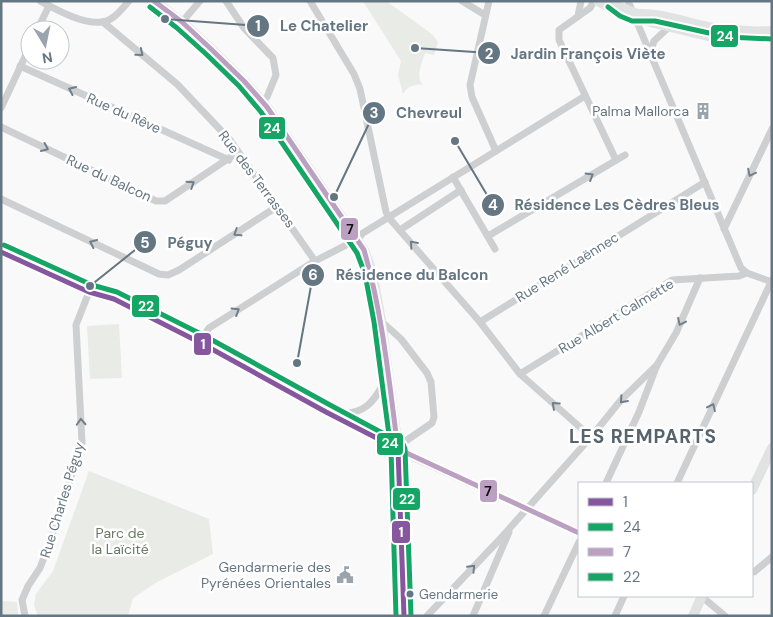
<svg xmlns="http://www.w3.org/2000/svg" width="773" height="617" font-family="'DM Sans',sans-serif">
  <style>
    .green { fill: #e8ebe6 }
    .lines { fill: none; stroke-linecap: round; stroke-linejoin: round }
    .street { stroke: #cecfd0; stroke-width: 7 }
    .secondary { stroke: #e1e2e2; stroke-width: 10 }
    .bus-1-casing { stroke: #fff; stroke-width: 9 }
    .bus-2-casing { stroke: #fff; stroke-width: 9 }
    .bus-3-casing { stroke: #fff; stroke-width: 9 }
    .bus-4-casing { stroke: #fff; stroke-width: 9 }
    .bus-1 { stroke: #86569e; stroke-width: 5 }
    .bus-2 { stroke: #15a565; stroke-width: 5 }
    .bus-3 { stroke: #bba0c1; stroke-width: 5 }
    .bus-4 { stroke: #15a565; stroke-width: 5 }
    .oneway { stroke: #707f8b }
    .bus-dot { fill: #657683; stroke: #fff; stroke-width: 2 }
    .labels { text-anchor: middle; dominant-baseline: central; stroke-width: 5; stroke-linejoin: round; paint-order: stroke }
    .bus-label { font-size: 13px; fill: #657683; stroke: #fff; text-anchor: start }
    .poi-label { font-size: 14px; fill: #657683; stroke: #fff; text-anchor: end }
    .street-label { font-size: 14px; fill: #657683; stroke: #fff }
    .park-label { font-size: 14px; fill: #687a64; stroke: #fff }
    .district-label { font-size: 19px; font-weight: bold; letter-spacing: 1px; fill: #57646e; stroke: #fff }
    .leader { fill: none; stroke: #657683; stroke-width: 2 }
    .callout-dot { fill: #657683; stroke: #fff; stroke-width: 2 }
    .mark-label { font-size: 15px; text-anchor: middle; font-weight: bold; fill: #fff }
    .callout-label { font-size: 15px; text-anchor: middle; font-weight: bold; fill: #657683; stroke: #fff; stroke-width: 5; stroke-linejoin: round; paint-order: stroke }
    .line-badge { stroke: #fff; stroke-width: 2 }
    .badge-label { font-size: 14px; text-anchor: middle; font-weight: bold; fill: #fff }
    .pale-badge-label { font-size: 14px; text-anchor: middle; font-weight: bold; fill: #111 }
  </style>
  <rect width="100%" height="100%" fill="#f9f9f9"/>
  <g class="green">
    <path d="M363,1H386L432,34L438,42L434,55L425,53C422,63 415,76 423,85C415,84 407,86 403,94L398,75L401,61Z"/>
    <path d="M119,324L122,378L90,379L87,326Z"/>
    <path d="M89,471L209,519L213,554L157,582L133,598L128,616H38L34,605L36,594L53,571Z"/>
    <path d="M1,601L17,602L18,616H1Z"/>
  </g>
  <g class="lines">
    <g class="street">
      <path d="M40,1C55,9 84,25 102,22C113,21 122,9 129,1"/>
      <path d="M226,1L244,28L273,58L276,75L267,97L262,102"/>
      <path d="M310,1L354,74L360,89L386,212L389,218L480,322L520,374L591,437"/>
      <path d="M462,1L485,15"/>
      <path d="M489,1L470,85L472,97L496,151"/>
      <path d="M594,1L590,8L559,30V40L616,160"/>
      <path d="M628,1L741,268L747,273L772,282"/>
      <path d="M578,16L581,1"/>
      <path d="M103,22L177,84L230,140L315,261"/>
      <path d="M182,22L200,1"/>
      <path d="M37,30L49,6"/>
      <path d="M650,54L654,41L669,27"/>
      <path d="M20,66L229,160"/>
      <path d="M1,108L30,46"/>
      <path d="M1,127L156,201H165L238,152"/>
      <path d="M453,177L495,249"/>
      <path d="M1,199L159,274L168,275L179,270L278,206"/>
      <path d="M724,229L772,129"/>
      <path d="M400,230L461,190"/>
      <path d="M488,236L625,155"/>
      <path d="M1,252L89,292L114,299L199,342L326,412L410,456L579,533"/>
      <path d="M381,321L401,339L427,373L431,382L434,417L432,423L407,440L398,449"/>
      <path d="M480,322L705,182"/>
      <path d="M199,342L209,328L315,261L358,239L363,233L585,96"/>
      <path d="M520,374L672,280L739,276L747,273"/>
      <path d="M332,413C365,417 374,402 388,376"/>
      <path d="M606,483L639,412L657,365L676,333L700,278"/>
      <path d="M677,483L772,280"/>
      <path d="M752,572H754L772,557"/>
      <path d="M701,596L725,616"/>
      <path d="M25,616L22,600L28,586L40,568L51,539L82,443L76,325L89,292"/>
      <path d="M427,616L500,539L591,437L621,400L657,365"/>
      <path d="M473,616L509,532"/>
      <path d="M544,616L579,542"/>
      <path d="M615,616L624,596"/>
    </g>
    <g class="secondary">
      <path d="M154,1L182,22L211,49L244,81L267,107L364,250L372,272L381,321L398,449L404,616"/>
      <path d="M598,1L605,5L618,6L637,14L650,22L708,36L772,38"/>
      <path d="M638,14C664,13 688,24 714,28C733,31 753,32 772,31"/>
      <path d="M752,490L772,448"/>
      <path d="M693,616L702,596"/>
    </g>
    <g class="bus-1-casing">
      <g id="bus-1">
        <path d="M1,252L89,292L114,299L199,342L326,412L398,449"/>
        <path d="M398,449L404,616"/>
      </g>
    </g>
    <g class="bus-2-casing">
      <g id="bus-2">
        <path d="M150,7L177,28L206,54L239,86L261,112L357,253L365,274L374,322L391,450L396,616"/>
        <path d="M608,7L620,16L632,21H655L727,37L772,39"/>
      </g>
    </g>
    <g class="bus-3-casing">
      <g id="bus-3">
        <path d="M154,1L182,22L211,49L244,81L267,107L364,250C383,315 389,382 398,449"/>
        <path d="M398,449L579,533"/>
      </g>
    </g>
    <g class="bus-4-casing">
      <path id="bus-4" d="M4,245L92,285L117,292L203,335L330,405L403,444L405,449L411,616"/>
    </g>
    <use href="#bus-1" class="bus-1"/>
    <use href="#bus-2" class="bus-2"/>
    <use href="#bus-3" class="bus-3"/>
    <use href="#bus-4" class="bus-4"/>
  </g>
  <defs><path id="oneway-chevron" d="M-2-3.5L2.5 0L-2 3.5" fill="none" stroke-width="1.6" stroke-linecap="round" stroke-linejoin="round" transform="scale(1.25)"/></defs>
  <g class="oneway">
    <use href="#oneway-chevron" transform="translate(140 53) rotate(40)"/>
    <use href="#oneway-chevron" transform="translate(72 90) rotate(-156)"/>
    <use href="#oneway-chevron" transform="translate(45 148) rotate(25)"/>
    <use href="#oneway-chevron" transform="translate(751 173) rotate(116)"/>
    <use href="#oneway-chevron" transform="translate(590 176) rotate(-31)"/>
    <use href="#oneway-chevron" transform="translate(191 184) rotate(-33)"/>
    <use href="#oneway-chevron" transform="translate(237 233) rotate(147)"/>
    <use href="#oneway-chevron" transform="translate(93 243) rotate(-155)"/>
    <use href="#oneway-chevron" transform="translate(413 244) rotate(-131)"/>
    <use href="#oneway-chevron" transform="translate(236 311) rotate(-32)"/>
    <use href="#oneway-chevron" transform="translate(681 322) rotate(115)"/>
    <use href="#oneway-chevron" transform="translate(623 400) rotate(132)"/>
    <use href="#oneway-chevron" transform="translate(555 405) rotate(-138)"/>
    <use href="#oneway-chevron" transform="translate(712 407) rotate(-65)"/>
    <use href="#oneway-chevron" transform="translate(81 422) rotate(-93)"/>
    <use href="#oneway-chevron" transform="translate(472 568) rotate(-46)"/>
  </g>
  <defs>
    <g id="building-bare" transform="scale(1.35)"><path d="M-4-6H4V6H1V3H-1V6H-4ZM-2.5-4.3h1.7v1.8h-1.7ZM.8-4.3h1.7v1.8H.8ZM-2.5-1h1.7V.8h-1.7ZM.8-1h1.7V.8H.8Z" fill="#99a4ac" stroke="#fff" stroke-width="2.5" paint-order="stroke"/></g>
    <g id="civic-bare" transform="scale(1.35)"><path d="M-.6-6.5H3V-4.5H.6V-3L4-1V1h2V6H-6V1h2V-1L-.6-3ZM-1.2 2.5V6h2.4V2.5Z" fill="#99a4ac" stroke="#fff" stroke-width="2.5" paint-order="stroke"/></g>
  </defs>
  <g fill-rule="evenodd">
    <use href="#building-bare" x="703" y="111"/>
    <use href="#civic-bare" x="345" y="575"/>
  </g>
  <circle class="bus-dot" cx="410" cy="594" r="4.5"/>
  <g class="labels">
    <g class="bus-label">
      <text x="419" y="594">Gendarmerie</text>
    </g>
    <g class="poi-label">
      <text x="689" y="111">Palma Mallorca</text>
      <text x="331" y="567">Gendarmerie des<tspan x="331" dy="16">Pyrénées Orientales</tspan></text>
    </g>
    <g class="street-label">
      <text transform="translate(124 113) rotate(24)">Rue du Rêve</text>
      <text transform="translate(109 178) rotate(25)">Rue du Balcon</text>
      <text transform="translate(257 179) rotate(53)">Rue des Terrasses</text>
      <text transform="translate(567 267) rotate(-32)">Rue René Laënnec</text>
      <text transform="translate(616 316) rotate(-31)">Rue Albert Calmette</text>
      <text transform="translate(62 500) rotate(-73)">Rue Charles Péguy</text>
    </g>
    <g class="park-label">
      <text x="120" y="533">Parc de<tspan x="120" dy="16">la Laïcité</tspan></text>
    </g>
    <g class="district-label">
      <text x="643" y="436">LES REMPARTS</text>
    </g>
  </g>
  <path class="leader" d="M165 19L258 26M415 48L489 53M334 197L374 113M455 141L493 205M90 286L145 242M297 363L313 275"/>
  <g class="callout-dot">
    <circle cx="165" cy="19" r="5"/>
    <circle cx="415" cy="48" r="5"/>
    <circle cx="334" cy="197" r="5"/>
    <circle cx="455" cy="141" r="5"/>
    <circle cx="90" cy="286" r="5"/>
    <circle cx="297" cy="363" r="5"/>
    <circle cx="258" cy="26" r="12"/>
    <circle cx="489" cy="53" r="12"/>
    <circle cx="374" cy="113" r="12"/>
    <circle cx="493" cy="205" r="12"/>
    <circle cx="145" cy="242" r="12"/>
    <circle cx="313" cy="275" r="12"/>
  </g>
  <g class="mark-label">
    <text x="258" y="31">1</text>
    <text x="489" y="59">2</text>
    <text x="374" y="118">3</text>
    <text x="493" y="210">4</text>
    <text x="145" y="248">5</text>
    <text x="313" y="280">6</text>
  </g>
  <g class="callout-label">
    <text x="324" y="31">Le Chatelier</text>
    <text x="588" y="59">Jardin François Viète</text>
    <text x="429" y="118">Chevreul</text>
    <text x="617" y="210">Résidence Les Cèdres Bleus</text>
    <text x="190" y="248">Péguy</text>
    <text x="412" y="280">Résidence du Balcon</text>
  </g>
  <g class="line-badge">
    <rect x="710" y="24" width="29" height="24" rx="5" fill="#15a565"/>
    <rect x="258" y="116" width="28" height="24" rx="5" fill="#15a565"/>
    <rect x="340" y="217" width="19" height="24" rx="5" fill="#bba0c1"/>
    <rect x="131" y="294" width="29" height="24" rx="5" fill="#15a565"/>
    <rect x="193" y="332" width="19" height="24" rx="5" fill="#86569e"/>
    <rect x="376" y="432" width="28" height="24" rx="5" fill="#15a565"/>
    <rect x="479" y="479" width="19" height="24" rx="5" fill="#bba0c1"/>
    <rect x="392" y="487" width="29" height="24" rx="5" fill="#15a565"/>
    <rect x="391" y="520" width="20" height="24" rx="5" fill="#86569e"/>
  </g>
  <g class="badge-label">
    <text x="725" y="41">24</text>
    <text x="272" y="133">24</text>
    <text x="146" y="311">22</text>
    <text x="203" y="349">1</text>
    <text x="390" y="448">24</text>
    <text x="407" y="504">22</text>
    <text x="401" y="537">1</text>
  </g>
  <g class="pale-badge-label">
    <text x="350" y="234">7</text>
    <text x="488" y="496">7</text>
  </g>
  <rect width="773" height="617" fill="none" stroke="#657683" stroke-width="5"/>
  <rect x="578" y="482" width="175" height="115" fill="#ffffff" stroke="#c1c8cd"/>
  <rect x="588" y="498" width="25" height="8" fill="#86569e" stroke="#c1c8cd"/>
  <text x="623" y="507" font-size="15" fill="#657683">1</text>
  <rect x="588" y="523" width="25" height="8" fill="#15a565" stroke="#c1c8cd"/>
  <text x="623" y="532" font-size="15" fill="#657683">24</text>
  <rect x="588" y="548" width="25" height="8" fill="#bba0c1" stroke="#c1c8cd"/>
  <text x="623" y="557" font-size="15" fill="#657683">7</text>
  <rect x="588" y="573" width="25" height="8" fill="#15a565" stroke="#c1c8cd"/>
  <text x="623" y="582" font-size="15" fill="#657683">22</text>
  <g transform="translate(45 45) rotate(170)"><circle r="24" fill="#ffffff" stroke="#c1c8cd"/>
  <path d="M0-4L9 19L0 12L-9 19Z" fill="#99a4ac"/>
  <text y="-8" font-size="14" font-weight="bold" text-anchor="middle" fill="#657683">N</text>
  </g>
</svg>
